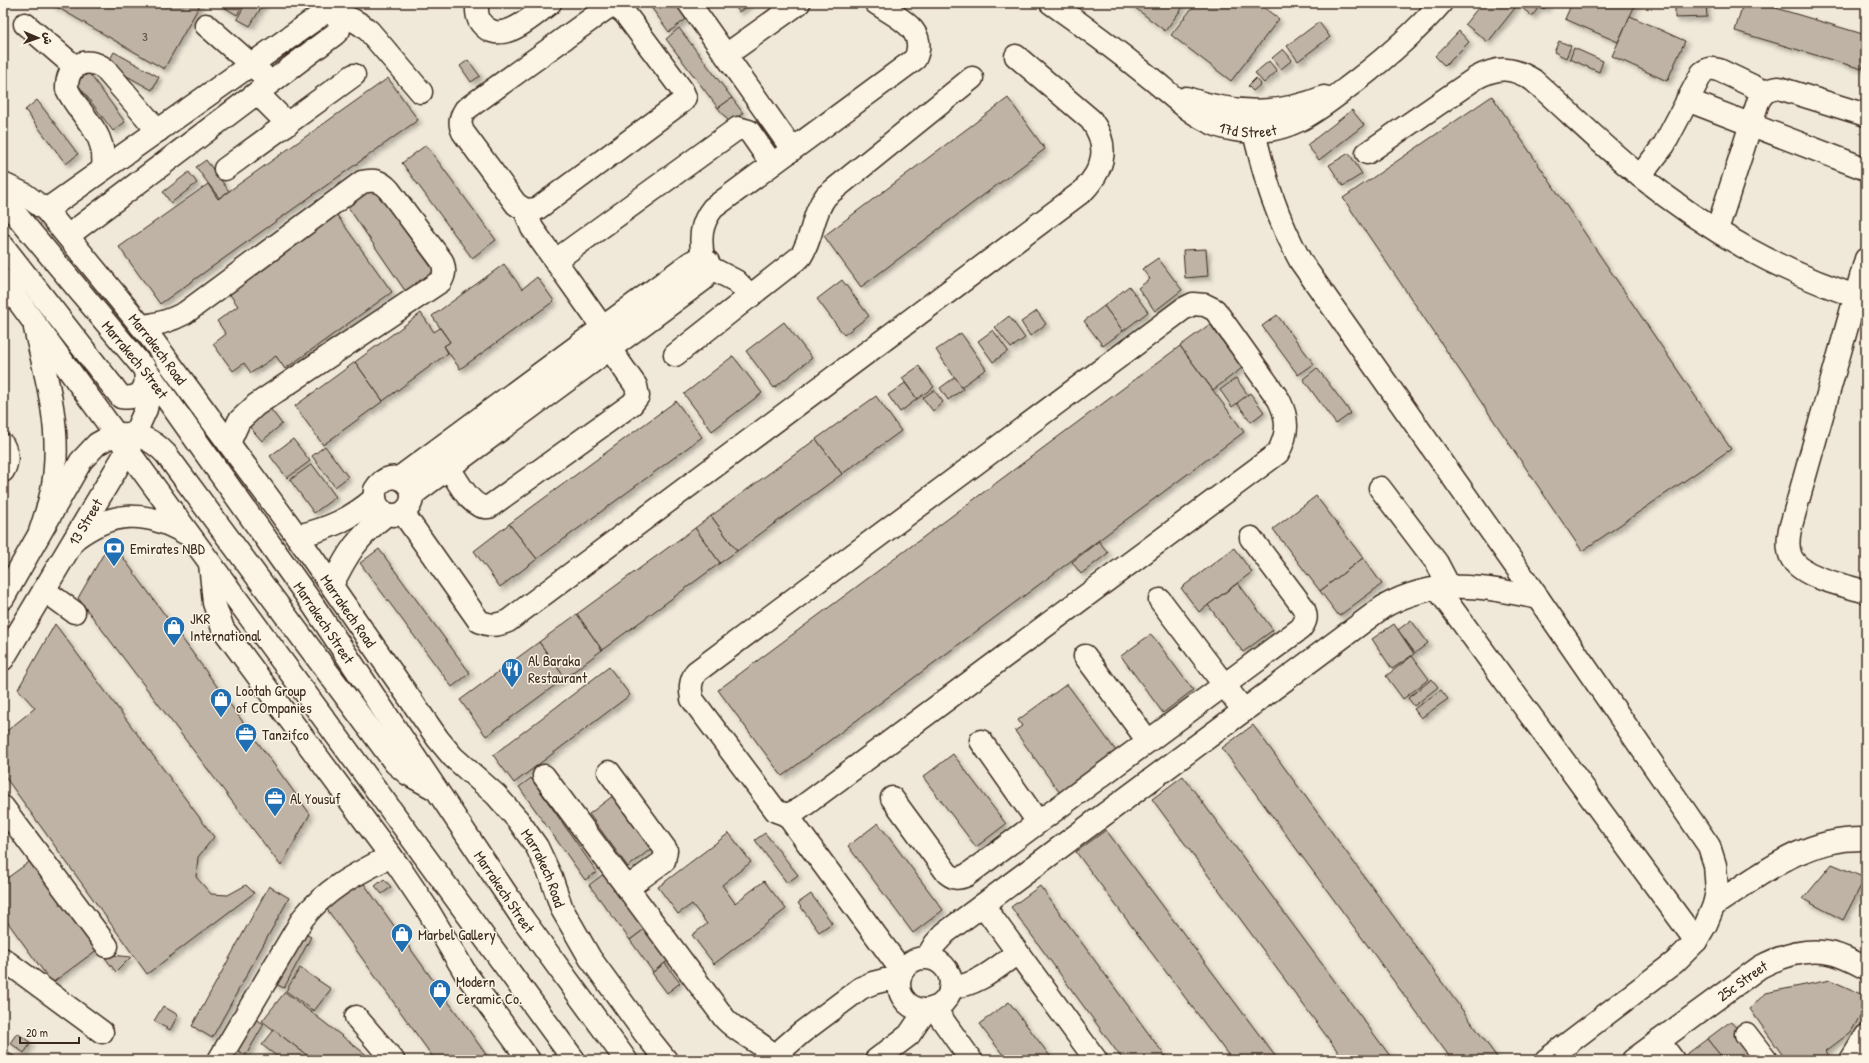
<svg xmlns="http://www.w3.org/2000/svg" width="1869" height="1063" font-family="'Patrick Hand','Playpen Sans Arabic',sans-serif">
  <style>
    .building { fill: #beb3a4; stroke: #3b2a1e; filter: url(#shadow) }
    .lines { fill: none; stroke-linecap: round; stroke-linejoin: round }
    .minor-casing { stroke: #3b2a1e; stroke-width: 25 }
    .major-casing { stroke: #3b2a1e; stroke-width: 25 }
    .minor { stroke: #fcf5e5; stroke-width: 22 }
    .major { stroke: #fcf5e5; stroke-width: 22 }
    .labels { text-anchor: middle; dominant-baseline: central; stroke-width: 3; stroke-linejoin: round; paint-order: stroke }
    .number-label { font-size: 13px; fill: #5c4c40 }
    .street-label { font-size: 15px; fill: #3b2a1e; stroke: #fcf5e5 }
    .poi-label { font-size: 15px; fill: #3b2a1e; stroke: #fcf5e5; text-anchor: start }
  </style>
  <defs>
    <filter id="shadow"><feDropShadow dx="3.5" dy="3.5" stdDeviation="2" flood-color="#0004"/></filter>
  </defs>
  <rect width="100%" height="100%" fill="#f0e9d9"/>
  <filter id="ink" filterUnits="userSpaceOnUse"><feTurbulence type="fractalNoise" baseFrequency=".025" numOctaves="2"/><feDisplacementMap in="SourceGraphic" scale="8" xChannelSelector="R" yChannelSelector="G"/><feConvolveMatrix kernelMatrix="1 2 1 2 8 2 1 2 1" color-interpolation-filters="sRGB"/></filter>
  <g filter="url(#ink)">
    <g class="building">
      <path d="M50,3H201L164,69Z"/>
      <path d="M217,3H244L237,15Z"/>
      <path d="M246,3H264L250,26L237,19Z"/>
      <path d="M648,3H681L690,16L669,32Z"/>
      <path d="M733,3H751L739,12Z"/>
      <path d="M1129,3H1186L1165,31Z"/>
      <path d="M1196,3H1258L1279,19L1231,81L1171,35Z"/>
      <path d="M1482,3H1519L1488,42L1465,24Z"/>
      <path d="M1524,3H1549L1544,9L1540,6L1532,16L1521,7Z"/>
      <path d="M1572,3H1636L1618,42L1565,19Z"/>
      <path d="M1675,3H1706L1707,17L1675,18Z"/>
      <path d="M1743,3H1759L1866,35V56L1862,69L1735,31Z"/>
      <path d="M1630,16L1685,41L1667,81L1612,56Z"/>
      <path d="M1319,22L1330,37L1298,61L1287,46Z"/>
      <path d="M679,28L732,98L718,108L666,39Z"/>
      <path d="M1459,31L1469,42L1445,66L1435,56Z"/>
      <path d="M1559,41L1571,46L1566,58L1554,52Z"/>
      <path d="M1574,48L1603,61L1599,72L1570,59Z"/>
      <path d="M1283,49L1292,60L1281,69L1272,58Z"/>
      <path d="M114,52L159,77L152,90L107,65Z"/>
      <path d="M468,60L480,76L471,82L460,66Z"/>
      <path d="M1269,61L1277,71L1264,83L1255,73Z"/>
      <path d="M89,73L125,122L113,131L76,82Z"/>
      <path d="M388,78L418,120L160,304L119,247L208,184L218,199Z"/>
      <path d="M1256,78L1261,84L1253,91L1248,86Z"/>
      <path d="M1492,96L1731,449L1582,551L1343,198Z"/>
      <path d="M732,98L743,113L730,123L718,108Z"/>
      <path d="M1008,98L1045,149L861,287L824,236Z"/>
      <path d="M37,100L78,154L66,164L25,110Z"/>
      <path d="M1352,110L1364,125L1319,160L1307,145Z"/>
      <path d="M426,145L496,240L472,258L402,163Z"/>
      <path d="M1349,153L1362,174L1343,186L1329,165Z"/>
      <path d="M206,160L229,191L219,198L196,167Z"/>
      <path d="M189,172L197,183L171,203L163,192Z"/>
      <path d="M372,186L437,275L408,295L348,207Z"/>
      <path d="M334,211L392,292L285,369L276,356L251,373L244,363L233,371L213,344L226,334L217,321L238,306L226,289Z"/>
      <path d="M1206,249L1208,276L1185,278L1183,250Z"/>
      <path d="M1158,258L1182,290L1155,311L1138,288L1150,279L1142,269Z"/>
      <path d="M504,264L522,289L537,277L554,301L460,369L444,346L450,342L432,316Z"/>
      <path d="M842,280L869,316L844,335L817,299Z"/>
      <path d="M1129,286L1148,312L1123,331L1104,306Z"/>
      <path d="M1104,306L1123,331L1103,346L1084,321Z"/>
      <path d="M1037,311L1046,324L1030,336L1021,322Z"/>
      <path d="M421,313L434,332L440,328L450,342L444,346L448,353L383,401L355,362Z"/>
      <path d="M1277,315L1314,364L1298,375L1262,326Z"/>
      <path d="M1009,316L1025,338L1011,348L995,327Z"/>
      <path d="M784,322L812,358L774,388L746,351Z"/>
      <path d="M1210,324L1242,368L1213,390L1180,346Z"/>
      <path d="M993,330L1008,351L993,362L978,341Z"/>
      <path d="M961,333L986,369L961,387L936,350Z"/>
      <path d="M1180,346L1244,432L782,776L718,690Z"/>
      <path d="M733,356L762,393L712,431L684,394Z"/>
      <path d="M355,362L383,401L323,445L295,406Z"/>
      <path d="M919,366L934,387L917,399L902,378Z"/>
      <path d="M1317,368L1351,413L1336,424L1303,379Z"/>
      <path d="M955,377L963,389L948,400L940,388Z"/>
      <path d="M1236,378L1248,395L1232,407L1220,390Z"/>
      <path d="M905,383L917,399L900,412L888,395Z"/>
      <path d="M934,390L943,402L933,411L923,398Z"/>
      <path d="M1250,393L1264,412L1251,422L1237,403Z"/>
      <path d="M876,396L901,431L842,474L816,439Z"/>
      <path d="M676,401L702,437L537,559L509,524Z"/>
      <path d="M269,407L282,424L262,441L248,425Z"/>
      <path d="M293,439L310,461L287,478L270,456Z"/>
      <path d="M816,439L842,474L737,551L711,516Z"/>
      <path d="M325,446L348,477L335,487L312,456Z"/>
      <path d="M312,464L336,497L314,513L290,480Z"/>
      <path d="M1316,496L1363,558L1320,591L1273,529Z"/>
      <path d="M711,516L737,551L720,563L695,528Z"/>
      <path d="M509,524L537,559L500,587L474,551Z"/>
      <path d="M695,528L720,563L602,650L577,614Z"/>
      <path d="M111,541L310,814L281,866L78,598Z"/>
      <path d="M1099,541L1108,553L1081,574L1072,562Z"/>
      <path d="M1234,548L1252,572L1199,612L1181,588Z"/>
      <path d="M379,549L470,673L452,687L360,563Z"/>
      <path d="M1363,558L1382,584L1339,616L1320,591Z"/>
      <path d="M1238,583L1273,630L1243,652L1208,605Z"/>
      <path d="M577,614L602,650L565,678L539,642Z"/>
      <path d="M1411,620L1428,643L1415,653L1398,630Z"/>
      <path d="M55,624L214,837L198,857L196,877L211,894L228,895L246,885L254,893L147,974L3,774V734L35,708L18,689Z"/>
      <path d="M1394,624L1414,654L1392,669L1372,639Z"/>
      <path d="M1151,634L1193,690L1163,713L1121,656Z"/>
      <path d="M539,642L565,678L486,736L460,700Z"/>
      <path d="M1412,656L1429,679L1403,699L1386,676Z"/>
      <path d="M609,667L630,695L514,783L493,755Z"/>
      <path d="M1432,679L1438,687L1414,706L1408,698Z"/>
      <path d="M1067,684L1116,751L1060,793L1015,731L1022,726L1018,720Z"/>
      <path d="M1441,690L1448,699L1421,718L1414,709Z"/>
      <path d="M1253,725L1499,1060H1452L1222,748Z"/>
      <path d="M953,754L1006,824L976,847L923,777Z"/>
      <path d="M1183,776L1393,1060H1344L1152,799Z"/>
      <path d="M531,778L597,872L585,880L519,787Z"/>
      <path d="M614,795L653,847L628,867L589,814Z"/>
      <path d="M878,823L943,910L913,933L848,846Z"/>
      <path d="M1106,830L1278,1060H1232L1076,852Z"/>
      <path d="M729,833L751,862L722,885L735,903L764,881L786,909L714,964L692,935L707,924L692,904L678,914L658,887Z"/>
      <path d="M765,833L798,875L787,883L755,840Z"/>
      <path d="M32,860L98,949L52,983L3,916V881Z"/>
      <path d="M1832,864L1865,878L1843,920L1803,899Z"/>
      <path d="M605,873L646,928L630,940L589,885Z"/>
      <path d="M384,879L391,887L382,894L375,886Z"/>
      <path d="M362,881L490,1060H435L326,908Z"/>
      <path d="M269,886L289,898L212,1038L192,1026Z"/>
      <path d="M1040,886L1168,1060H1123L1011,907Z"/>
      <path d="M811,894L832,923L819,932L798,903Z"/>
      <path d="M646,928L669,960L653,972L630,940Z"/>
      <path d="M299,931L311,937L284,988L273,983Z"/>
      <path d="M102,954L131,957L116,972Z"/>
      <path d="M665,963L680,983L667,993L652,973Z"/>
      <path d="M300,968L331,989L314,1011L286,991Z"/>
      <path d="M1830,980L1866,996V1005L1851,1032L1826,1051L1831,1060H1786L1750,1009L1765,993Z"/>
      <path d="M285,992L373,1060H313L262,1021Z"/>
      <path d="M1009,1002L1053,1060H1007L979,1024Z"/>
      <path d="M163,1006L178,1015L170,1030L154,1021Z"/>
      <path d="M248,1015L264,1024L246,1055L231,1047Z"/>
      <path d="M1731,1021L1760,1060H1724L1707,1039Z"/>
      <path d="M274,1030L313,1060H282L262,1045Z"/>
      <path d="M17,1033L31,1043L24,1053L10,1043Z"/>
      <path d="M1707,1039L1721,1056L1716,1060H1679Z"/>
      <path d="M7,1052L20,1060H3Z"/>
    </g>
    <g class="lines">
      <g class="minor-casing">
        <g id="minor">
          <path d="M478,3C476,9 477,18 481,23C500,48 533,16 550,3"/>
          <path d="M689,3L792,149"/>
          <path id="s1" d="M1051,3C1084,26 1116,50 1148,76C1170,93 1188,113 1214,124C1223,128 1233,130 1243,131C1292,135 1320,108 1356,81C1387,57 1415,33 1441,3"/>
          <path d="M608,7C617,7 621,9 626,15L682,90L685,97L683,101L537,209L525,210L516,204L463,132C459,123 460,118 465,110Z"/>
          <path d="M336,14C350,17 359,22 369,31L421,92"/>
          <path d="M25,24L75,67"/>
          <path d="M206,25L262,74"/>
          <path d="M726,55L799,3"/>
          <path d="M257,93L288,124"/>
          <path d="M1186,98C1233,114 1277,116 1324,97"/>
          <path d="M1687,100L1866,169"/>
          <path d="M1254,132C1266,182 1276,216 1301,262L1538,598L1709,846L1715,865L1717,891L1714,905L1706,924L1696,941L1675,962L1546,1060"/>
          <path d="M1367,153L1476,78C1499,66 1512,67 1533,80C1569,112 1603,146 1640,176C1706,230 1785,275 1866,299"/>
          <path d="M103,169C107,131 82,120 67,89C66,65 86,55 105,69L158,131"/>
          <path d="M225,169L354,75"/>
          <path d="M1640,176L1664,145L1702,73C1708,68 1712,68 1719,70L1765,92"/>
          <path id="s2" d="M3,184L24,194L46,210L151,338L297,536L438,739L453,757L496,795L518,820L537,847L551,877L562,909L590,958L646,1035L666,1060"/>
          <path d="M46,210L321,15C328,11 334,12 340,19L339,30L335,34L69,235"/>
          <path d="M525,210L532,228L603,328"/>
          <path d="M1717,230L1758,102C1763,92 1768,89 1779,88L1866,115"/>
          <path d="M703,259C700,239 700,224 713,208L915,59C929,29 896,17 876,3"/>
          <path d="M1866,259L1790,529C1788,539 1787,548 1791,557C1801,578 1845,585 1866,592"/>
          <path d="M556,260L738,128L749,131L772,164"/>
          <path d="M709,267L736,281L751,296"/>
          <path d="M1193,304L1205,305L1215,310L1279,400C1289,420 1288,434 1278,453L798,810L787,815L776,811L692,699C690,688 690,682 696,672L1183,309Z"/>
          <path d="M141,326C158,325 170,321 185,313L362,182C374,179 381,181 389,190L442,261C445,269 445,274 441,281L256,405L239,421L229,443"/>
          <path d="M675,355L801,256C813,237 812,214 826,196L972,78"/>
          <path d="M3,445C8,455 8,462 3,471"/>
          <path d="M449,468C458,481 471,510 489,507L632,404L638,396L636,386L610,349"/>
          <path d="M399,478L690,263L697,259H703L708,262L709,267L703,280L412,495"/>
          <path d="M1380,488L1437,563L1449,586"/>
          <path d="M403,513L479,621C490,626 496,626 508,621L1083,191C1104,169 1110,146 1091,120L1016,56"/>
          <path d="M297,536C328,529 351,519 375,498"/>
          <path d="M210,563L214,603L223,629L399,867L426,907L466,974L529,1060"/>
          <path d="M332,585C348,552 358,537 387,514C394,516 400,515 405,511C427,491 393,460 375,490C374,502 377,509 387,514"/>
          <path d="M1437,588L1696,941"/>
          <path d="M44,590L74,612"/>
          <path d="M3,598L81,461L97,444L115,434"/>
          <path d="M1160,600L1244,711"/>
          <path d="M1085,656L1148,741"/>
          <path id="s3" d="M3,659L127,451L146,409L152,378"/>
          <path d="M981,741L1038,822"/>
          <path d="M609,772L666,850L664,861L627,888"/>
          <path d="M544,776L725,1019C741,1036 763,1041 776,1060"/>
          <path d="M892,798L947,873C954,879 958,879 967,875L1300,629C1307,621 1307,616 1303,607L1251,538"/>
          <path d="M3,807L107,946"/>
          <path d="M787,815L902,971"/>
          <path d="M983,905L1096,1060"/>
          <path d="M1714,905C1763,873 1805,837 1866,839"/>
          <path d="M927,957L935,944L945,933L1383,607C1436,577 1482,586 1538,598"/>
          <circle cx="925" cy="984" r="26"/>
          <path d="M3,959L102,1032"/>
          <path d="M950,988C978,985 995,969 1017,953"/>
          <path d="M934,1008L971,1060"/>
          <path d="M356,1017L393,1060"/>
          <path d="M1746,1034L1766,1060"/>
          <path d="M1659,1041L1673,1060"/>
          <path d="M219,1060L303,918C328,887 356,874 391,856"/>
          <path d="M770,1060L801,1033L861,988L873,983L885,980H899"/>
          <path d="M876,1060L909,1035L926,1010"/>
          <path id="s4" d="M1633,1060L1760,967C1783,955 1809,947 1834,954C1845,957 1856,963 1866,968"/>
          <path d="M1851,1060L1866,1036"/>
        </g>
      </g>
      <g class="major-casing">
        <g id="major">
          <path id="s5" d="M3,199L152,378L309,599L523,919L626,1060"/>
          <path d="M3,246L121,397C143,400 149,386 144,367"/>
          <path d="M3,280L574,1060"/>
          <path d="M35,328C45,373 59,419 55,467C54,489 47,511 40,532"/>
          <path d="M115,434C136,433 151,438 166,454L395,763L408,774L435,789"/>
          <path d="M76,538C112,511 146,510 185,533"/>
        </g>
      </g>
      <use href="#minor" class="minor"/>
      <use href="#major" class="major"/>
    </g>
  </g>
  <defs>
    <g id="bank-pin" transform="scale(1.15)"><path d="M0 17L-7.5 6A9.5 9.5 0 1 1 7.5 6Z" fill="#1f6fb2" stroke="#fcf5e5"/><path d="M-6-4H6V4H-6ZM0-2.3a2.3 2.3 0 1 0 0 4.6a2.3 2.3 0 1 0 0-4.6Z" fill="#fff"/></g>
    <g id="shop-pin" transform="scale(1.15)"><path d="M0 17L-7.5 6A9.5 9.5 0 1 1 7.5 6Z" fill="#1f6fb2" stroke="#fcf5e5"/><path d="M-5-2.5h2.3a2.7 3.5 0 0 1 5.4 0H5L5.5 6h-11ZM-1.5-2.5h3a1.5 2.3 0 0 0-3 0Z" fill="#fff"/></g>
    <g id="restaurant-pin" transform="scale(1.15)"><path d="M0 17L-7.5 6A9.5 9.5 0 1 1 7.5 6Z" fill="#1f6fb2" stroke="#fcf5e5"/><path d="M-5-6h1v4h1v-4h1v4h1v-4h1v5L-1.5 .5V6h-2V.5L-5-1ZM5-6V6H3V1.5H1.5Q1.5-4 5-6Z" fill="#fff"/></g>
    <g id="office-pin" transform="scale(1.15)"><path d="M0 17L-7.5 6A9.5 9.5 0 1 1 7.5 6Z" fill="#1f6fb2" stroke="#fcf5e5"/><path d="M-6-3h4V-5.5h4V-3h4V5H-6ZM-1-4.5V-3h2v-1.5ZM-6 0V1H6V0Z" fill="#fff"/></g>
  </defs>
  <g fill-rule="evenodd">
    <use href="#bank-pin" x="114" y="548"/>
    <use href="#shop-pin" x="174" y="627"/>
    <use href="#restaurant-pin" x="512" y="669"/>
    <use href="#shop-pin" x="221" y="699"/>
    <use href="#office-pin" x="246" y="734"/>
    <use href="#office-pin" x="275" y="798"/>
    <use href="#shop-pin" x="402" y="934"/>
    <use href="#shop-pin" x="440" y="990"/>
  </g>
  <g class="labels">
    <g class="number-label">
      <text x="145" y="36">3</text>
    </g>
    <g class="street-label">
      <text stroke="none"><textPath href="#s1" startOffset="238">17d Street</textPath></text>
      <text stroke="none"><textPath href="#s2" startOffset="229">Marrakech Road</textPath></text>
      <text stroke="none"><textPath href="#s5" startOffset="208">Marrakech Street</textPath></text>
      <text stroke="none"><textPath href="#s3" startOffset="160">13 Street</textPath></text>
      <text stroke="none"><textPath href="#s2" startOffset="553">Marrakech Road</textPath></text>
      <text stroke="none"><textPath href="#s5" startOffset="532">Marrakech Street</textPath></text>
      <text stroke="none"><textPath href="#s2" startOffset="878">Marrakech Road</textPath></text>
      <text stroke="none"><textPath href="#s5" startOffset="856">Marrakech Street</textPath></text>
      <text stroke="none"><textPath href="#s4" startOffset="135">25c Street</textPath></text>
    </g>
    <g class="poi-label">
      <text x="130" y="548">Emirates NBD</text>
      <text x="190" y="618">JKR<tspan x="190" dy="17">International</tspan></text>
      <text x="528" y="660">Al Baraka<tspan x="528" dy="17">Restaurant</tspan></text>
      <text x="236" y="690">Lootah Group<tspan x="236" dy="17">of COmpanies</tspan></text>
      <text x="262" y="734">Tanzifco</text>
      <text x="290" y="798">Al Yousuf</text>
      <text x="418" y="934">Marbel Gallery</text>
      <text x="456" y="981">Modern<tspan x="456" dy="17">Ceramic Co.</tspan></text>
    </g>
  </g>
  <rect width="1869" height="1063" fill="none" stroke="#fcf5e5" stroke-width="16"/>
  <rect x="8" y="8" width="1853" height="1047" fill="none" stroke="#3b2a1e" stroke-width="1.5" filter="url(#ink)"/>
  <g transform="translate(38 38) rotate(92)" stroke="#fcf5e5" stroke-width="3" paint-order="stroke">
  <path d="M0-3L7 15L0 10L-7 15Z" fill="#3b2a1e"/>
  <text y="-6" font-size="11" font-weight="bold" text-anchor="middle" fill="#3b2a1e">ش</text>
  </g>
  <path d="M20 1037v6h59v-6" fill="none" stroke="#3b2a1e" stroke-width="2"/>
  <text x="26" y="1037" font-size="12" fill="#3b2a1e" stroke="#fcf5e5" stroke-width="3" paint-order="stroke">20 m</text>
</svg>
